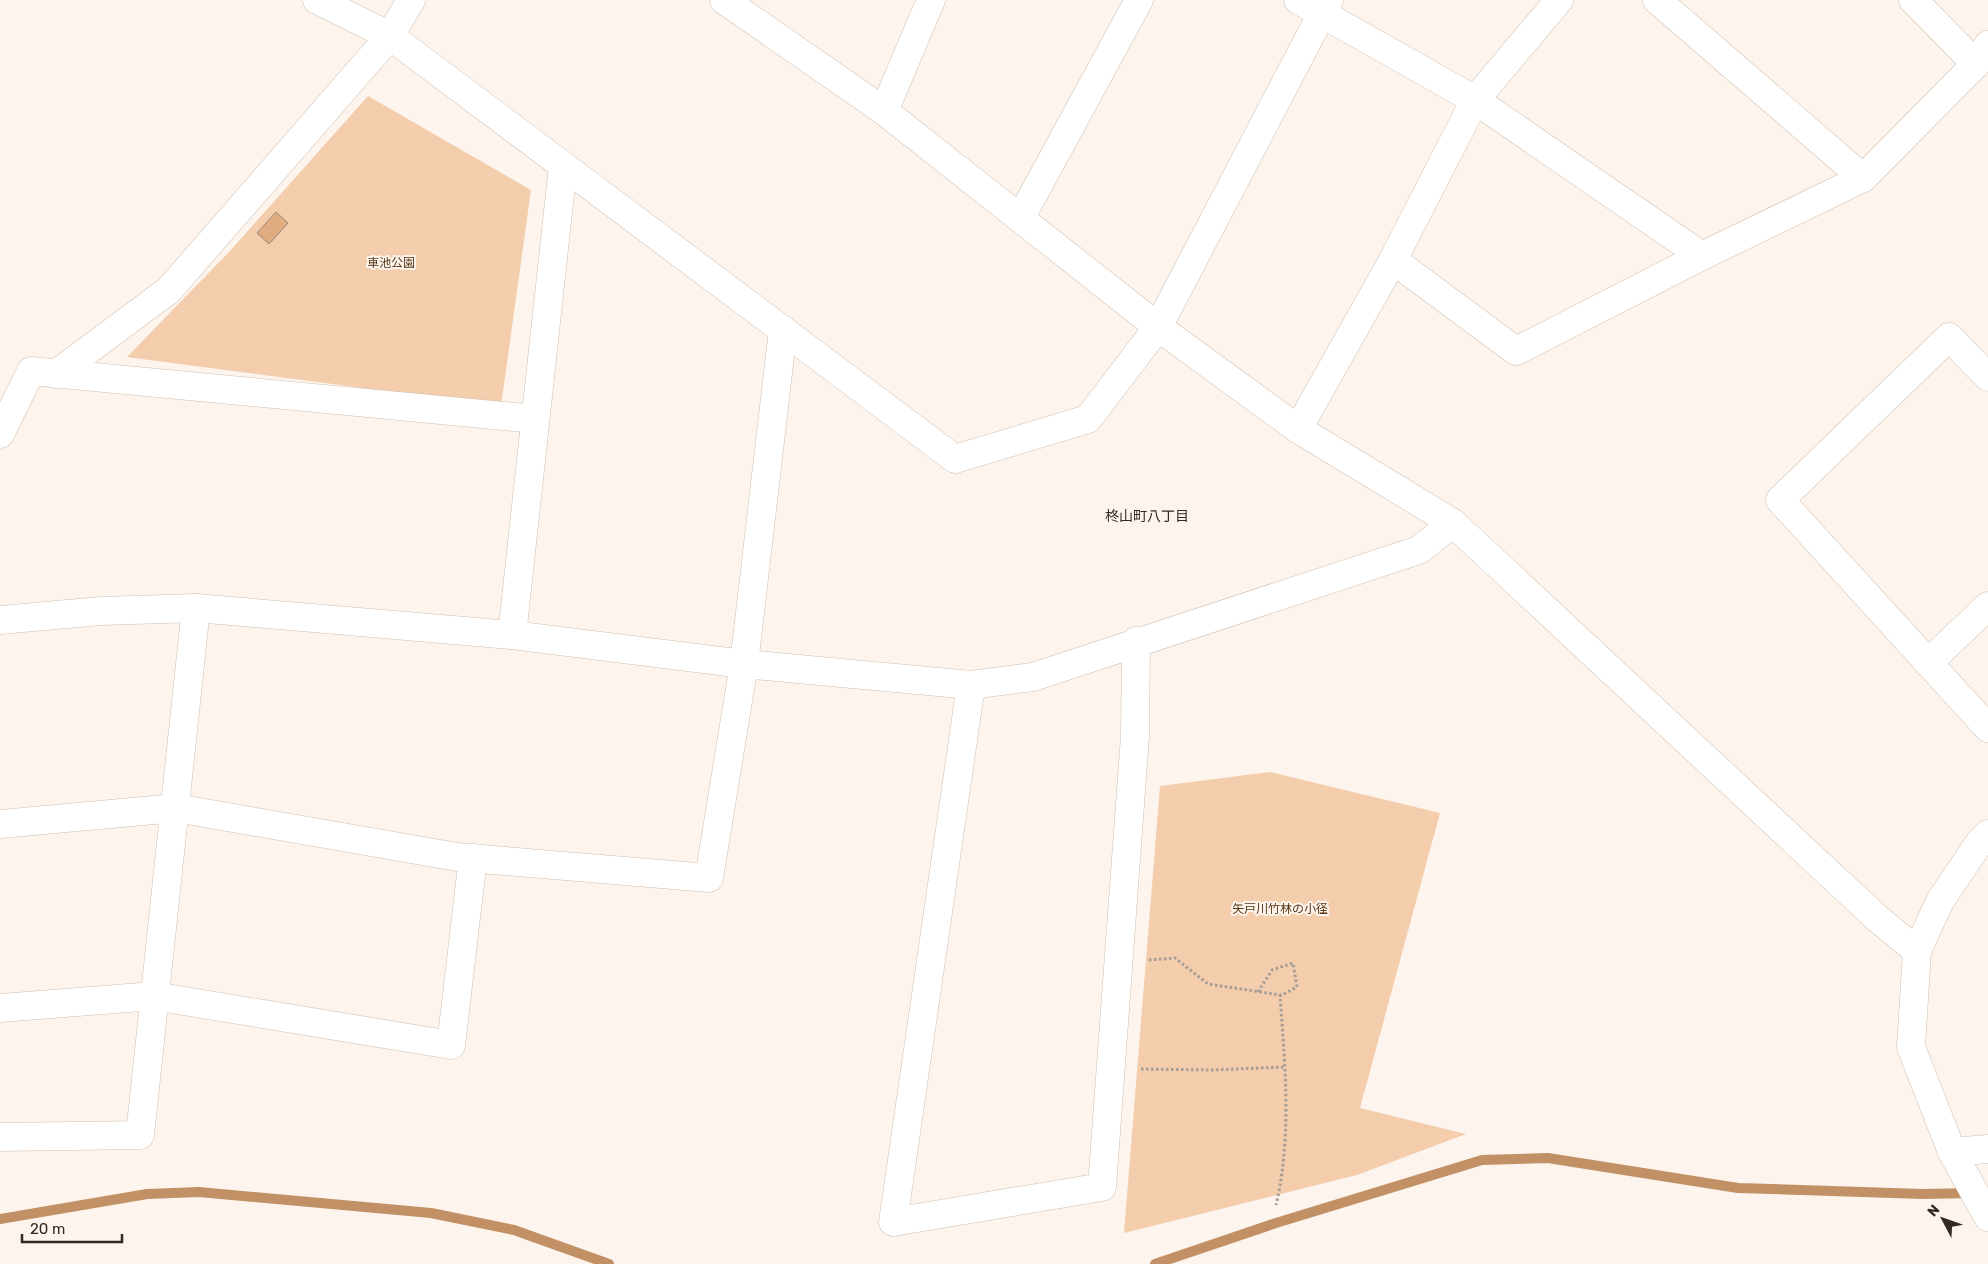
<svg xmlns="http://www.w3.org/2000/svg" width="1988" height="1264" font-family="Rubik,'Noto Sans JP',sans-serif">
  <style>
    .green { fill: #f3cdac }
    .lines { fill: none; stroke-linecap: round; stroke-linejoin: round }
    .stream { stroke: #c19065; stroke-width: 10 }
    .building { fill: #dfad81; stroke: #988777 }
    .minor-casing { stroke: #d2bfaf; stroke-width: 29 }
    .tertiary-casing { stroke: #d2bfaf; stroke-width: 29 }
    .path { stroke: #a59d97; stroke-width: 3; stroke-dasharray: 2.5 2.5; stroke-linecap: butt }
    .minor { stroke: #fff; stroke-width: 28 }
    .tertiary { stroke: #fff; stroke-width: 28 }
    .labels { text-anchor: middle; dominant-baseline: central; stroke-width: 4; stroke-linejoin: round; paint-order: stroke }
    .park-label { font-size: 12px; fill: #573614; stroke: #fcf4ed }
    .neighbourhood-label { font-size: 14px; fill: #312923; stroke: #fcf4ed }
  </style>
  <rect width="100%" height="100%" fill="#fcf4ed"/>
  <g class="green">
    <path d="M368,96L531,190L501,406L127,357L230,251Z"/>
    <path d="M1270,772L1440,813L1360,1108L1466,1134L1357,1175L1124,1233L1160,786Z"/>
  </g>
  <g class="lines">
    <g class="stream">
      <path d="M0,1219L147,1194L199,1192L431,1213L514,1230L609,1264"/>
      <path d="M1155,1264L1276,1223L1482,1160L1548,1158L1738,1188L1923,1194L1973,1193"/>
    </g>
  </g>
  <path class="building" d="M276,212L288,223L269,244L257,233Z"/>
  <g class="lines">
    <g class="minor-casing">
      <g id="minor">
        <path d="M317,0L390,36L955,459L1088,419L1158,327L1329,0"/>
        <path d="M724,0L884,111L1158,327L1298,429L1453,523L1877,918L1917,951"/>
        <path d="M1298,0L1475,100L1702,256"/>
        <path d="M1657,0L1863,178"/>
        <path d="M1913,0L1976,64"/>
        <path d="M884,111L931,0"/>
        <path d="M1021,217L1139,0"/>
        <path d="M1393,260L1516,351L1702,256L1863,178L1976,64L1988,45"/>
        <path d="M56,374L169,290L390,36L411,0"/>
        <path d="M1988,377L1949,337L1780,500L1988,728"/>
        <path d="M1298,429L1393,260L1475,100L1559,0"/>
        <path d="M0,434L31,371L535,419"/>
        <path d="M0,620L101,611L196,608L512,635L744,664L971,685L1033,677L1419,550L1453,523"/>
        <path d="M512,635L563,166"/>
        <path d="M1928,663L1988,606"/>
        <path d="M971,685L893,1222L1102,1187L1135,736L1136,641"/>
        <path d="M0,824L176,808L457,857L709,878L744,664L783,330"/>
        <path d="M0,1008L154,996L451,1045L473,858"/>
        <path d="M0,1137L140,1135L196,608"/>
        <path d="M1952,1152L1988,1149"/>
      </g>
    </g>
    <g class="tertiary-casing">
      <path id="tertiary" d="M1988,834L1979,843L1940,901L1917,951L1911,1047L1952,1152L1988,1217"/>
    </g>
    <g class="path">
      <path d="M1149,960L1175,958L1208,984L1280,995C1285,1064 1292,1138 1276,1205"/>
      <path d="M1258,992L1272,970L1293,963L1297,987L1280,996"/>
      <path d="M1141,1069L1213,1070L1284,1067"/>
    </g>
    <use href="#minor" class="minor"/>
    <use href="#tertiary" class="tertiary"/>
  </g>
  <g class="labels">
    <g class="park-label">
      <text x="391" y="263">車池公園</text>
      <text x="1280" y="909">矢戸川竹林の小径</text>
    </g>
    <g class="neighbourhood-label">
      <text x="1147" y="516">柊山町八丁目</text>
    </g>
  </g>
  <g transform="translate(1943 1219) rotate(311)" stroke="#fcf4ed" stroke-width="4" paint-order="stroke">
  <path d="M0-4L9 19L0 12L-9 19Z" fill="#312923"/>
  <text y="-8" font-size="14" font-weight="bold" text-anchor="middle" fill="#312923">N</text>
  </g>
  <path d="M22 1234v8h100v-8" fill="none" stroke="#312923" stroke-width="2.5"/>
  <text x="30" y="1234" font-size="15" fill="#312923" stroke="#fcf4ed" stroke-width="4" paint-order="stroke">20 m</text>
</svg>
